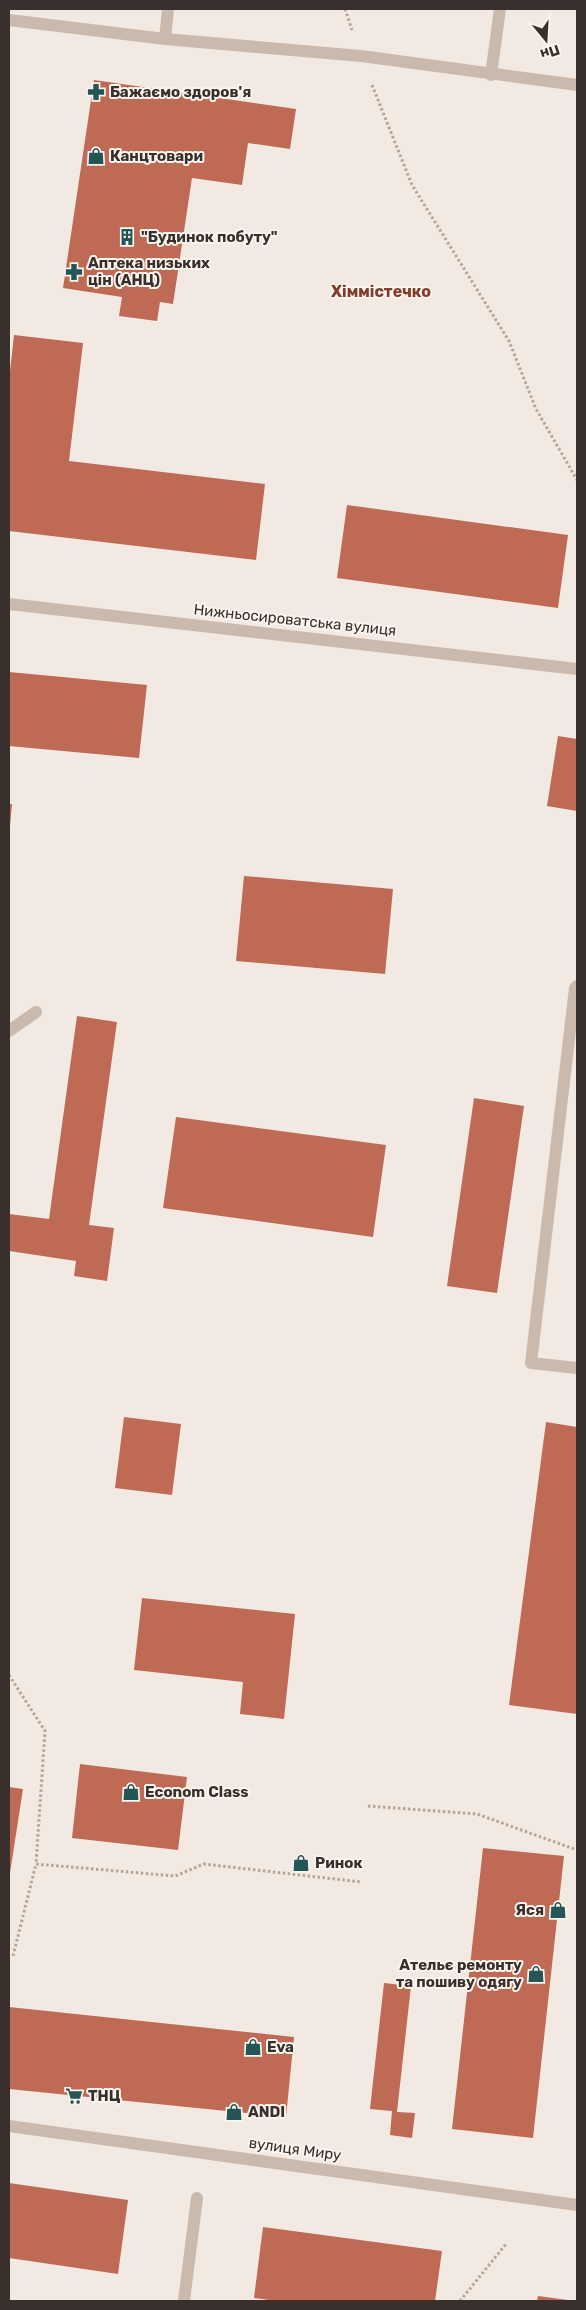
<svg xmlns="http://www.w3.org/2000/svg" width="586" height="2310" font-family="Rubik,sans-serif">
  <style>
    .building { fill: #be6a54 }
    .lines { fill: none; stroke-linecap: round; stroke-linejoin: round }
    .path { stroke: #b6a498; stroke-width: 3; stroke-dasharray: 2.5 2.5; stroke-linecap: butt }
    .minor { stroke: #cabaae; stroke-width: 12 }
    .labels { text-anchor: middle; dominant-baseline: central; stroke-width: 4; stroke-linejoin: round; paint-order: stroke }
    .poi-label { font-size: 15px; font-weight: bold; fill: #392f2c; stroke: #faf4ee; text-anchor: start }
    .street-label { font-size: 15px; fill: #392f2c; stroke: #faf4ee }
    .neighbourhood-label { font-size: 16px; font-weight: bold; fill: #833c2a; stroke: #faf4ee }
  </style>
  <rect width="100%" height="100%" fill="#f2eae2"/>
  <g class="building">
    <path d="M94,80L296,109L290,149L248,143L242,185L192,178L173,304L160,302L157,321L119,316L122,297L63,288Z"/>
    <path d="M14,335L83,343L69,461L265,484L256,560L9,531V380Z"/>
    <path d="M347,505L568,535L558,608L337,578Z"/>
    <path d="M9,672L147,685L139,758L9,746Z"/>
    <path d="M558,736L577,739V811L547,806Z"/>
    <path d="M9,804H12L10,826H9Z"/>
    <path d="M244,876L393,889L385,974L236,961Z"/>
    <path d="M77,1016L117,1022L89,1225L114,1228L107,1281L74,1276L76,1261L9,1251V1214L49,1219Z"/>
    <path d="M474,1098L524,1106L497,1293L447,1286Z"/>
    <path d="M176,1117L386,1145L373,1237L163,1208Z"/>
    <path d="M124,1417L181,1424L172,1495L115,1488Z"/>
    <path d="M546,1422L577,1427V1714L509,1705Z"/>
    <path d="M142,1598L295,1614L284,1719L240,1714L243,1682L134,1670Z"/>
    <path d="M80,1764L187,1777L178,1850L72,1838Z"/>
    <path d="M9,1787L23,1789L10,1873H9Z"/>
    <path d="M483,1848L564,1856L533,2138L452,2129Z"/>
    <path d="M384,1983L411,1986L397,2112L415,2113L412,2138L390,2135L392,2111L370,2109Z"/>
    <path d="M9,2007L294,2037L286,2117L9,2089Z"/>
    <path d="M9,2183L128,2200L118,2274L9,2258Z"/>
    <path d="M263,2227L442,2251L435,2301H277L254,2298Z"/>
    <path d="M538,2296L568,2300V2301H537Z"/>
  </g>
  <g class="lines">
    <g class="path">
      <path d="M345,9L352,30"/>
      <path d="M372,85L412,185L509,341L536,409L577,480"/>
      <path d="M9,1675L45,1731L36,1864"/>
      <path d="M368,1806L477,1814L577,1850"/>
      <path d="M13,1956L36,1864L175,1876L204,1864L361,1882"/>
      <path d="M460,2301L506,2244"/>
    </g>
    <g class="minor">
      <path d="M9,20L165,39L361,56L577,85"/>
      <path d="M165,39L168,9"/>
      <path d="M491,75L500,9"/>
      <path d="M9,604L577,669"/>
      <path d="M577,986L575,988L531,1363L577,1368"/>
      <path d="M9,1031L36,1012"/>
      <path d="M9,2126L577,2205"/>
      <path d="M184,2301L197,2198"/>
    </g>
  </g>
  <defs>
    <g id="pharmacy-bare" transform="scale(1.35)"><path d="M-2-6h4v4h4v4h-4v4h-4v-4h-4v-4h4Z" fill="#245658" stroke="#faf4ee" stroke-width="2.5" paint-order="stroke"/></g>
    <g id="shop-bare" transform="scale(1.35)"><path d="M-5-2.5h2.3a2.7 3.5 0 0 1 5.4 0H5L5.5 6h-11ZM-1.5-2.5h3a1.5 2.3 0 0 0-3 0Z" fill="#245658" stroke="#faf4ee" stroke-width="2.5" paint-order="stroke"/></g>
    <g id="building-bare" transform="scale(1.35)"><path d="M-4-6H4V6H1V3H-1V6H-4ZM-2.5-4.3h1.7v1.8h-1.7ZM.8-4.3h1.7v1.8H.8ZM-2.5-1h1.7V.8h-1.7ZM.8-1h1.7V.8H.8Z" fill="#245658" stroke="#faf4ee" stroke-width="2.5" paint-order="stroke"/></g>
    <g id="supermarket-bare" transform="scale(1.35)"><path d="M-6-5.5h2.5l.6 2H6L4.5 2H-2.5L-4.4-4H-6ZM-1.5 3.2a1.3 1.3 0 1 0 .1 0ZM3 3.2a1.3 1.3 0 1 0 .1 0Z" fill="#245658" stroke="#faf4ee" stroke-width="2.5" paint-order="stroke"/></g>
  </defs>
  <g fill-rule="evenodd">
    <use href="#pharmacy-bare" x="96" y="92"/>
    <use href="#shop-bare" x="96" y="156"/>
    <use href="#building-bare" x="127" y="237"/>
    <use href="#pharmacy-bare" x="74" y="272"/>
    <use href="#shop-bare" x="131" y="1792"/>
    <use href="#shop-bare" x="301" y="1863"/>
    <use href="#shop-bare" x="558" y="1910"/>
    <use href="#shop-bare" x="536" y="1974"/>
    <use href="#shop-bare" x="253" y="2047"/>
    <use href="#supermarket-bare" x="74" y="2096"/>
    <use href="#shop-bare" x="234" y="2112"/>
  </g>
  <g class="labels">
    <g class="poi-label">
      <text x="110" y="92">Бажаємо здоров'я</text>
      <text x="110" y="156">Канцтовари</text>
      <text x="141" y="237">"Будинок побуту"</text>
      <text x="88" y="263">Аптека низьких<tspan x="88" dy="17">цін (АНЦ)</tspan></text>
      <text x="145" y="1792">Econom Class</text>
      <text x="315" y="1863">Ринок</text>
      <text x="544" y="1910" text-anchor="end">Яся</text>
      <text x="522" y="1965" text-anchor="end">Ательє ремонту<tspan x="522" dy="17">та пошиву одягу</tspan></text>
      <text x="267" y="2047">Eva</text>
      <text x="88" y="2096">ТНЦ</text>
      <text x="248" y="2112">ANDI</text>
    </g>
    <g class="street-label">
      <text transform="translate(295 620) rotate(6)">Нижньосироватська вулиця</text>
      <text transform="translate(295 2149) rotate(8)">вулиця Миру</text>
    </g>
    <g class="neighbourhood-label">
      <text x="381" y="291">Хіммістечко</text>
    </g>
  </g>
  <rect width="586" height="2310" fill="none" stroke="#392f2c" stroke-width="20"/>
  <g transform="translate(546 40) rotate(162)" stroke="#faf4ee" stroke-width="4" paint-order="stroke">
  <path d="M0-4L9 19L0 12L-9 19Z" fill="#392f2c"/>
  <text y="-8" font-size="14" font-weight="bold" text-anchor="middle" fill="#392f2c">Пн</text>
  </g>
</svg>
